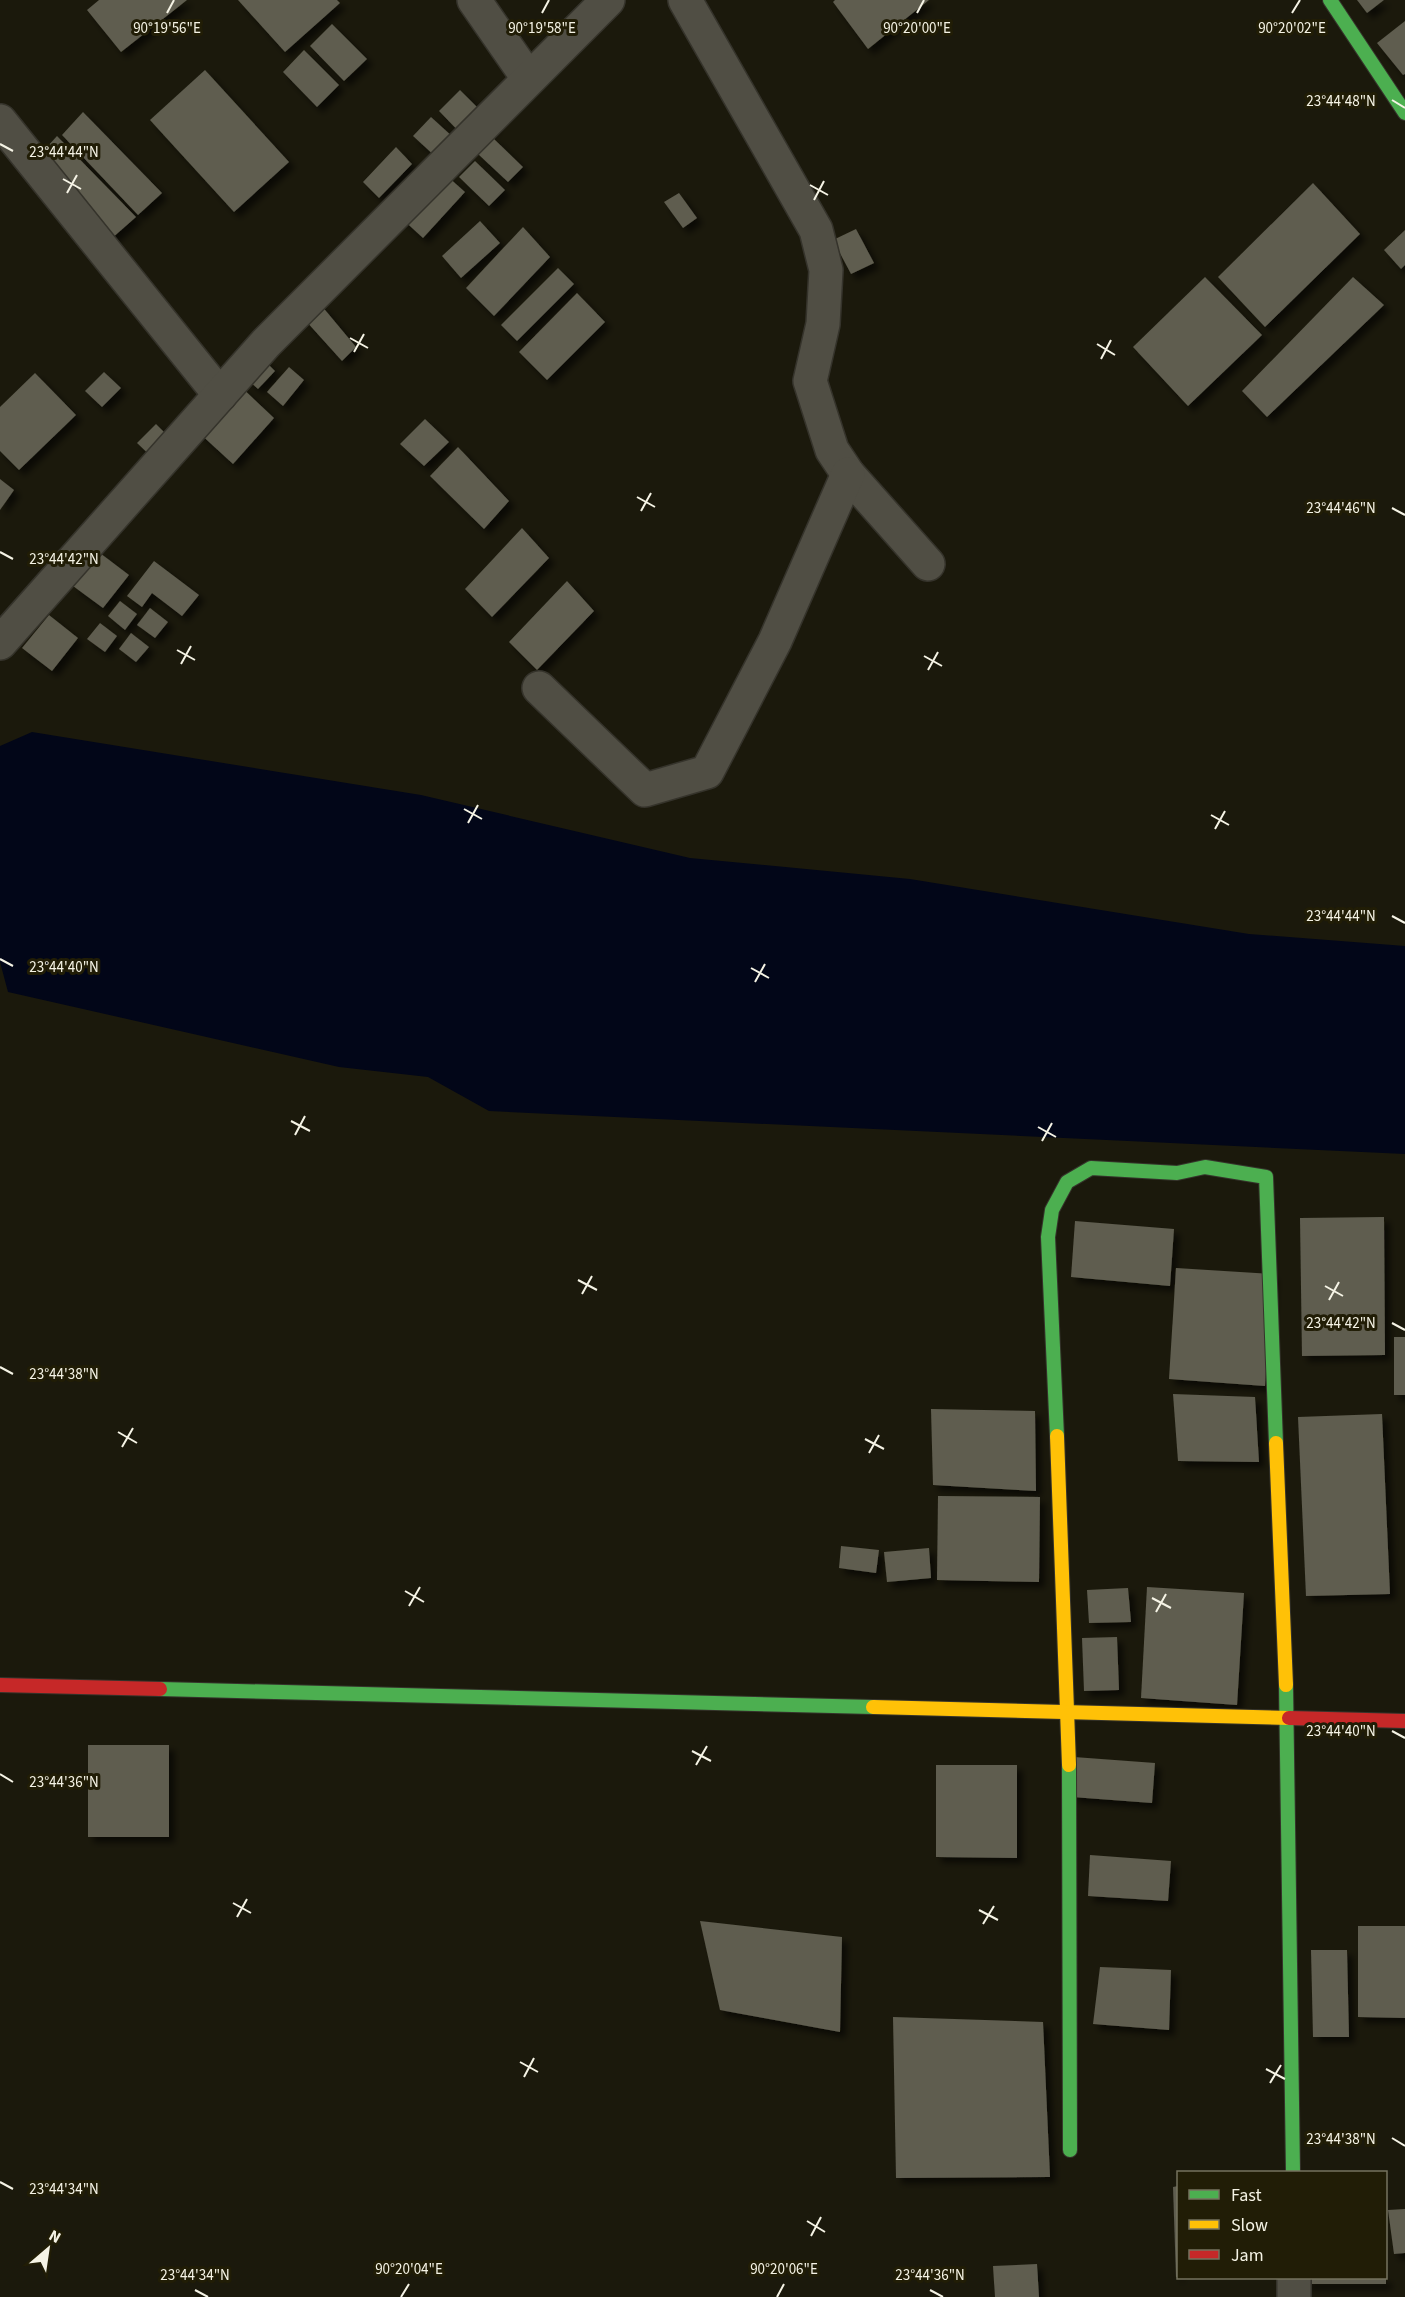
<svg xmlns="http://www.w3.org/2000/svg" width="1405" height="2297" font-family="'Source Sans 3',sans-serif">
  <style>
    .water { fill: #020618 }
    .building { fill: #5f5d4f; filter: url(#shadow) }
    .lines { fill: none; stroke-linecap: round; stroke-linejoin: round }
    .street-casing { stroke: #35332b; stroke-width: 36 }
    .fast-casing { stroke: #35332b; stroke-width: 16 }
    .slow-casing { stroke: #35332b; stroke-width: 16 }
    .jam-casing { stroke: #35332b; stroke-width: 16 }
    .street { stroke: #504e44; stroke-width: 33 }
    .fast { stroke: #4caf50; stroke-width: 14 }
    .slow { stroke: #ffc107; stroke-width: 14 }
    .jam { stroke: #c62828; stroke-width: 14 }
    .ticks { fill: none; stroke: #f5f3e5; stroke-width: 2 }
    .ticks-label { font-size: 15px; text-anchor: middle; fill: #f5f3e5; stroke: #211d06; stroke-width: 6; stroke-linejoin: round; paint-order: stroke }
  </style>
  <defs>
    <filter id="shadow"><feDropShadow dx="5.5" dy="5.5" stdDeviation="3" flood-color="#0009"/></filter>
  </defs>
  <rect width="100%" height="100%" fill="#1b190c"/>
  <path class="water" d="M32,732L421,795L690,858L910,879L1249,934L1405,946V1154L489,1111L428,1077L339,1067L8,992L0,962V746Z"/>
  <g class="building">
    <path d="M99,0H187L121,52L87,10Z"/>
    <path d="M238,0H337L340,3L285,52Z"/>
    <path d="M835,0H929L868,49L833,2Z"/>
    <path d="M1357,0H1384L1367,13Z"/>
    <path d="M1405,21V74L1403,75L1377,43Z"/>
    <path d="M332,24L367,59L344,81L310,46Z"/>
    <path d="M304,50L339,85L317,107L283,72Z"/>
    <path d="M205,70L289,162L234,212L150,120Z"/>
    <path d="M460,90L495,125L473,146L439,111Z"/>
    <path d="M83,112L162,193L138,215L62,135Z"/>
    <path d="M431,117L466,149L448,168L413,136Z"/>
    <path d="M57,136L136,217L111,239L36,159Z"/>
    <path d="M493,138L523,167L508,182L478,154Z"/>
    <path d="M396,147L412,164L379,198L363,182Z"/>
    <path d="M428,159L465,192L423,238L387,205Z"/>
    <path d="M475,161L505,190L489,206L459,177Z"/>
    <path d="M1313,183L1360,234L1265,327L1218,277Z"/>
    <path d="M679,193L697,218L683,228L664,202Z"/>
    <path d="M480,221L500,243L461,278L442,256Z"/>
    <path d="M523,227L550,257L494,316L466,288Z"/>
    <path d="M856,229L874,263L851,274L833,240Z"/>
    <path d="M1405,230V265L1401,269L1384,250Z"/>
    <path d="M558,268L574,284L517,341L501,325Z"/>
    <path d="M1205,277L1262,335L1188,406L1133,347Z"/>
    <path d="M1353,277L1384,305L1267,417L1242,391Z"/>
    <path d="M577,293L605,322L547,380L519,352Z"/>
    <path d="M321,305L356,347L342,361L305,320Z"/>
    <path d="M247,343L275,371L258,389L228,362Z"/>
    <path d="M289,367L304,380L283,406L267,392Z"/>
    <path d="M104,372L121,388L102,407L85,391Z"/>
    <path d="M35,373L76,415L19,470L0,451V407Z"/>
    <path d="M239,385L274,418L233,464L197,431Z"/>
    <path d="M425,419L449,442L424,466L400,444Z"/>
    <path d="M156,424L172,440L154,459L137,443Z"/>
    <path d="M458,447L509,501L484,529L430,476Z"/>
    <path d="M0,479L14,490L0,510Z"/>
    <path d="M522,528L549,558L492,617L465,589Z"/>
    <path d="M100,553L129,575L103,608L73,586Z"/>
    <path d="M154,561L199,595L182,616L152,593L142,607L127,596Z"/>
    <path d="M567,581L594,611L537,670L509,642Z"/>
    <path d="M120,601L137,614L125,630L108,616Z"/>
    <path d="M150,608L168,622L155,638L137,625Z"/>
    <path d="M49,615L78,638L52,671L22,648Z"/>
    <path d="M100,623L117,636L105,652L87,639Z"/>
    <path d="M131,633L149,647L136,662L119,649Z"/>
    <path d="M1384,1217L1385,1355L1302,1356L1300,1218Z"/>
    <path d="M1075,1221L1174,1229L1170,1286L1071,1277Z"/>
    <path d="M1176,1268L1272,1274L1265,1386L1169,1379Z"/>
    <rect x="1394" y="1337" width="11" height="58"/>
    <path d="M1173,1394L1255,1397L1259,1462L1178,1461Z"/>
    <path d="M931,1409L1035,1411L1036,1491L933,1485Z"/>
    <path d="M1382,1414L1390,1594L1306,1596L1298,1417Z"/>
    <path d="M938,1496L1040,1497L1039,1582L937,1580Z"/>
    <path d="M841,1546L879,1550L876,1573L839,1568Z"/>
    <path d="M929,1548L931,1578L887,1582L884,1552Z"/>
    <path d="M1147,1587L1244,1593L1237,1705L1141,1698Z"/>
    <path d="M1128,1588L1131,1622L1089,1623L1087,1590Z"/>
    <path d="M1117,1637L1119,1690L1084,1691L1082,1638Z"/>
    <rect x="88" y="1745" width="81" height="92"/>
    <path d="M1074,1757L1155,1763L1152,1803L1072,1797Z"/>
    <path d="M936,1765H1017V1858L936,1857Z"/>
    <path d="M1090,1855L1171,1861L1168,1901L1088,1896Z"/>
    <path d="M700,1921L842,1937L840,2032L720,2010Z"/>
    <path d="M1358,1926H1405V2018L1358,2017Z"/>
    <path d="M1311,1950H1347L1349,2037H1313Z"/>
    <path d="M1100,1967L1171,1970L1169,2030L1093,2024Z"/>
    <path d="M893,2017L1043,2022L1050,2177L896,2178Z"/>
    <path d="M1178,2186V2277H1176L1173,2187Z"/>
    <path d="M1405,2209V2253L1394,2254L1388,2210Z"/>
    <path d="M1037,2264L1039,2297H995L993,2266Z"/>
    <rect x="1305" y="2278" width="81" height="6"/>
  </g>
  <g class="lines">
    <g class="street-casing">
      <g id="street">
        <path d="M474,0L528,78"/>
        <path d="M685,0L816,230L826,270L823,324L810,381L832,450L848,474L928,564"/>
        <path d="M0,121L220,395"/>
        <path d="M0,643L266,343L608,0"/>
        <path d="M539,688L645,790L707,772L775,641L848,474"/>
        <path d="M1294,2278V2297"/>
      </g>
    </g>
    <g class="fast-casing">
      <g id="fast">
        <path d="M1330,0L1405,113"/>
        <path d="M1057,1436L1048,1237L1052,1210L1067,1182L1091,1168L1177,1173L1205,1167L1266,1177L1276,1443"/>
        <path d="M1286,1685L1293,2172"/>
        <path d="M160,1689L873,1707"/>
        <path d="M1069,1765L1070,2150"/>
      </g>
    </g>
    <g class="slow-casing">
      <g id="slow">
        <path d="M1057,1436L1069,1765"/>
        <path d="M1276,1443L1286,1685"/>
        <path d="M873,1707L1289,1718"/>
      </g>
    </g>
    <g class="jam-casing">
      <g id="jam">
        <path d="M0,1685L160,1689"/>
        <path d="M1289,1718L1405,1721"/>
      </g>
    </g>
    <use href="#street" class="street"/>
    <use href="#fast" class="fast"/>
    <use href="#slow" class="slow"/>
    <use href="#jam" class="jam"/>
  </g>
  <path class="ticks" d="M167,13L174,0M542,13L549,0M917,13L924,0M1292,13L1300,0M1392,100L1405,108M0,144L13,151M63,179L81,189M810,185L828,195M67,193L77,175M814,200L824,181M350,338L368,348M1097,344L1115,355M354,352L364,334M1101,359L1111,340M637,497L655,507M1392,508L1405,515M641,511L651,493M0,552L13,559M177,650L195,660M924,656L942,666M181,664L191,646M928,670L938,652M464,809L482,819M1211,815L1229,825M468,823L478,805M1215,829L1225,811M1392,916L1405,923M0,959L13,966M751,968L769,978M755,982L765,964M291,1121L310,1131M1038,1127L1056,1137M295,1135L305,1116M1042,1141L1052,1123M578,1280L597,1290M1325,1286L1343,1296M582,1294L592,1276M1329,1300L1339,1282M1392,1323L1405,1330M0,1367L13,1374M118,1432L137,1443M865,1439L884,1449M122,1447L133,1428M869,1453L879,1435M405,1591L424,1602M1152,1598L1171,1608M409,1606L420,1587M1156,1612L1166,1594M1392,1731L1405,1738M692,1751L711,1761M696,1765L707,1746M0,1774L13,1782M233,1903L251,1913M979,1910L998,1920M237,1917L247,1899M983,1924L994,1906M520,2062L538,2072M1266,2069L1285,2079M524,2077L534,2058M1270,2083L1281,2065M1392,2138L1405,2146M0,2182L13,2189M807,2221L825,2232M811,2236L821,2217M195,2290L208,2297M930,2290L943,2297M401,2297L409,2284M777,2297L784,2284"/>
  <g class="ticks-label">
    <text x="167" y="33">90°19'56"E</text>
    <text x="542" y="33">90°19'58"E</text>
    <text x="917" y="33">90°20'00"E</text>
    <text x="1292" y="33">90°20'02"E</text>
    <text x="1341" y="106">23°44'48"N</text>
    <text x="64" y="157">23°44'44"N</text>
    <text x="1341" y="513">23°44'46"N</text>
    <text x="64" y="564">23°44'42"N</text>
    <text x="1341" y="921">23°44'44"N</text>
    <text x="64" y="972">23°44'40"N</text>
    <text x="1341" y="1328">23°44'42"N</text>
    <text x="64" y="1379">23°44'38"N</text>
    <text x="1341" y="1736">23°44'40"N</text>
    <text x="64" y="1787">23°44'36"N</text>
    <text x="1341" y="2144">23°44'38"N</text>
    <text x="64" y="2194">23°44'34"N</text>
    <text x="409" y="2274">90°20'04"E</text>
    <text x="784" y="2274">90°20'06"E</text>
    <text x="195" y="2280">23°44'34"N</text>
    <text x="930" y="2280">23°44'36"N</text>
  </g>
  <rect x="1177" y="2171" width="210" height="108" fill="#211d06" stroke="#76735f" stroke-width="1.5"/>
  <rect x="1189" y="2190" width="30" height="9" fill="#4caf50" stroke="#76735f" stroke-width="1.5"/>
  <text x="1231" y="2201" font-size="18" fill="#f5f3e5">Fast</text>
  <rect x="1189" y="2220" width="30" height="9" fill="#ffc107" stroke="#76735f" stroke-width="1.5"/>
  <text x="1231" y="2231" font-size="18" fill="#f5f3e5">Slow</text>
  <rect x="1189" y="2250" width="30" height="9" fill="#c62828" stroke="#76735f" stroke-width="1.5"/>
  <text x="1231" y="2261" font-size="18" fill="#f5f3e5">Jam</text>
  <g transform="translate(48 2249) rotate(29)" stroke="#211d06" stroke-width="4.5" paint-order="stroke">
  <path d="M0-4.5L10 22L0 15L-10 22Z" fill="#f5f3e5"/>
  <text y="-9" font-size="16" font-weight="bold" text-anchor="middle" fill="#f5f3e5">N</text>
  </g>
</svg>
